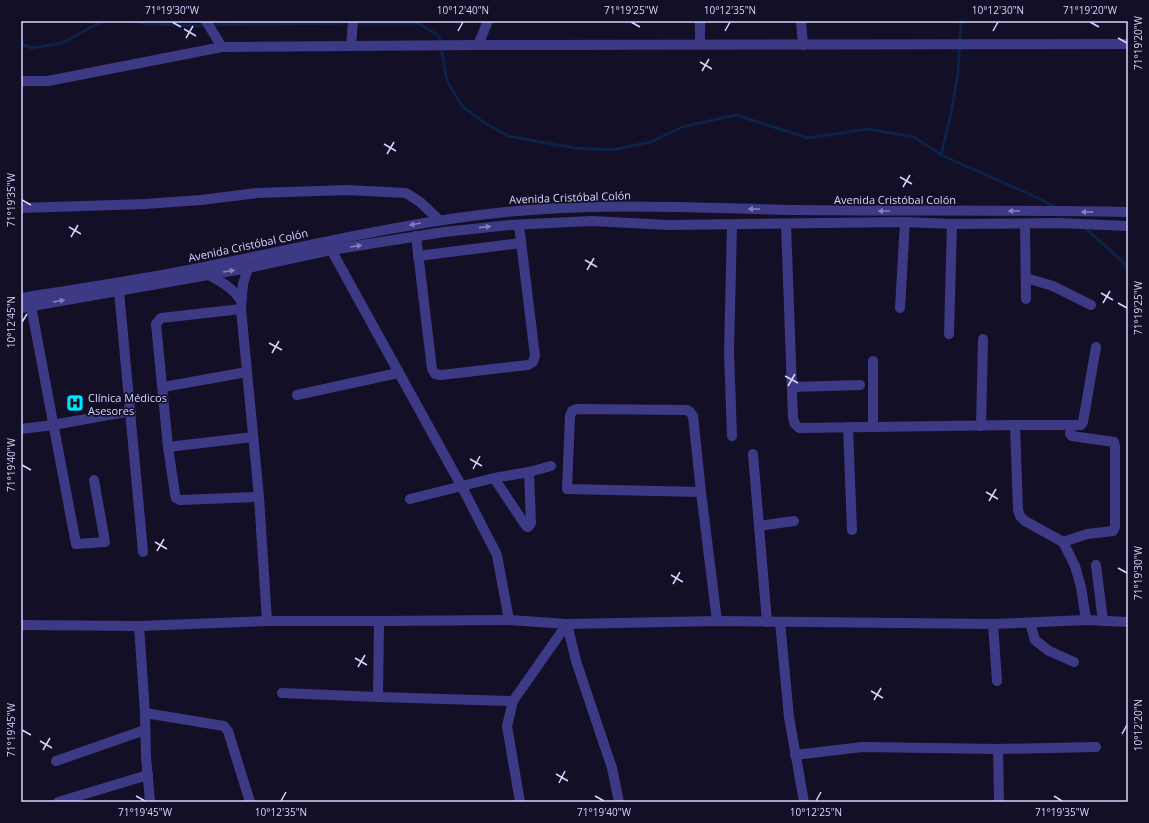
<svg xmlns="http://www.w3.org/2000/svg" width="1149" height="823" font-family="'Open Sans',sans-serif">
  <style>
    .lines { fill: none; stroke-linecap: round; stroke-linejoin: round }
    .stream { stroke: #0c2248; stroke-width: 3 }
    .minor { stroke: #3d3a85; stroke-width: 10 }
    .oneway { fill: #837fbc }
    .ticks { fill: none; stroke: #d9d4ff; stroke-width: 1.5 }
    .labels { text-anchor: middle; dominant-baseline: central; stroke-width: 3.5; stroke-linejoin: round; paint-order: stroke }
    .street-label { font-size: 11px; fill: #d9d4ff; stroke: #130f26 }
    .poi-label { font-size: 11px; fill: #d9d4ff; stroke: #130f26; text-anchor: start }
    .neatline { fill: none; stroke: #d9d4ff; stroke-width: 1.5 }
    .ticks-label { font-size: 10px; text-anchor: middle; fill: #d9d4ff }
  </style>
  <rect width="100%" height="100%" fill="#130f26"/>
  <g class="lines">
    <g class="stream">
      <path d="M136,21L146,24L206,26"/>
      <path d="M358,23H418L439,36L447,81L462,106L483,122L508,136L574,148L612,150L651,142L682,127L736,115L808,138L868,129L914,137L941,155L1036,197L1057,208"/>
      <path d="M212,25L344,23"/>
      <path d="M21,44L32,48L62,43L103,21"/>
      <path d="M941,155L952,109L958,73L961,21"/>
      <path d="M1084,227L1123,262L1128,268"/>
    </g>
    <g class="minor">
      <path d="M206,21L222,47"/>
      <path d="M700,21V44"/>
      <path d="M801,21L803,45"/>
      <path d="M478,45L488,21"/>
      <path d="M351,46L353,21"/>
      <path d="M21,81H48L222,47L478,45L1128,44"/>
      <path d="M21,208L145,204L201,200L257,193L348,190L406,193L420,202L439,220"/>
      <path d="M786,224L793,418L795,424L799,428L1015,425L1018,510L1020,516L1025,521L1063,542L1075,566L1081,587L1086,620"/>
      <path d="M1025,224L1026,299"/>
      <path d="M732,225L729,352L732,436"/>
      <path d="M416,236L432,369L435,374L441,375L528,365L533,362L535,356L519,225"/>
      <path d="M329,246L462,487L497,555L509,620"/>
      <path d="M418,256L521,243"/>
      <path d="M248,268L243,284L241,309L259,497L267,621"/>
      <path d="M207,274C220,281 234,288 241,301"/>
      <path d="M1026,278L1053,286L1091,305"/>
      <path d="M119,291L143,552"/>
      <path d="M21,298C84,288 147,279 209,266C308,246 406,222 506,212C603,202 700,208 797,210C908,211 1018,210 1128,212"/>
      <path d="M31,306L76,544L105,542L94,480"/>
      <path d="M21,308L248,268L331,250L444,232L510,225L592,221L669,225L905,222L952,224L1058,223L1128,226"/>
      <path d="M900,308L905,222"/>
      <path d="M241,309L161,318L156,324L168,447L175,494L176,498L180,500L259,497"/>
      <path d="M949,334L952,224"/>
      <path d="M873,361V427"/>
      <path d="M163,387L247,372"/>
      <path d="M792,387L860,385"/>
      <path d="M297,395L398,373"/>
      <path d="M1015,425H1081L1083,422L1096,347"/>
      <path d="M981,426L983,339"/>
      <path d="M848,427L852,530"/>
      <path d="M21,429L53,425L131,411"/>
      <path d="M168,447L253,437"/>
      <path d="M753,454L767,622"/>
      <path d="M494,478L526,526L528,527L531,523L529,472"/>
      <path d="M701,492L567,489L570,416L572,411L577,409L687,410L690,412L693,416L701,492L717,621"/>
      <path d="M410,499L494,478L529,472L551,466"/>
      <path d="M759,526L794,521"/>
      <path d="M1063,542L1087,534L1113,531L1115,527V446L1114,442L1072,436L1070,434L1071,425"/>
      <path d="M1096,565L1103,621"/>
      <path d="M379,621L378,697L513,701"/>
      <path d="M780,622L789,717L804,802"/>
      <path d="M1030,623L1035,640L1049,651L1074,662"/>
      <path d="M567,624L576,661L612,768L619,802"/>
      <path d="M993,624L997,681"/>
      <path d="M21,625L139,626L267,621H379L509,620L567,624L717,621L993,624L1086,620L1128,622"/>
      <path d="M139,626L145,713L224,726L228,731L250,802"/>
      <path d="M282,693L378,697"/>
      <path d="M145,713L146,757L150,802"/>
      <path d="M998,749L999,802"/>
      <path d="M795,755L862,747L998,749L1096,747"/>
      <path d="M56,761L145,730"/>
      <path d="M58,802L148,775"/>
      <path d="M520,802L507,726L513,701L567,624"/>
    </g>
  </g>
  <defs><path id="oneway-solid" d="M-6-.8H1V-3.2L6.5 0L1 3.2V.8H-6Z"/></defs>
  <g class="oneway">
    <use href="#oneway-solid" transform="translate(754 209) rotate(-179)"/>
    <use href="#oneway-solid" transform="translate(884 211) rotate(-180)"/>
    <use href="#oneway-solid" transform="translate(1014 211) rotate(-180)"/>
    <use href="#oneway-solid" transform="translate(1087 212) rotate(-179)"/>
    <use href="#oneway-solid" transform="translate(415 224) rotate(170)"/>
    <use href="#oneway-solid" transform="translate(485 227) rotate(-6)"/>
    <use href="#oneway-solid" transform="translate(356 246) rotate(-9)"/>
    <use href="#oneway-solid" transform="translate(229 271) rotate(-9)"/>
    <use href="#oneway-solid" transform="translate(59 301) rotate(-10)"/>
  </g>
  <path class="ticks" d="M172,22L181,27M631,22L640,27M1090,22L1099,27M184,29L196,36M458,31L463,22M725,31L730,22M993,31L998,22M186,38L193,26M1118,38L1127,43M700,62L712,69M702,71L709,59M384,144L396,151M387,154L394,142M900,177L912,184M903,187L910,175M22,200L31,205M69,227L81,234M71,237L78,225M585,260L597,267M587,270L594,258M1101,293L1113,300M1103,303L1110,291M1118,303L1127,308M22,322L27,314M269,343L282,350M272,353L279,341M785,376L798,383M788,386L795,374M470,459L482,466M22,465L31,470M473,469L480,456M986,492L998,499M989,501L996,489M155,542L167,549M157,551L164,539M1118,568L1127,573M671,575L683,582M673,584L680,572M355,658L367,665M358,667L365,655M871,691L883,698M874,700L881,688M22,730L31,735M1122,734L1127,725M40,741L52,748M43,750L50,738M556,774L568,781M559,783L565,771M136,796L145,801M595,796L604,801M1054,796L1062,801M281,801L286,792M816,801L821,792"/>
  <defs>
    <g id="hospital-square" transform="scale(0.9)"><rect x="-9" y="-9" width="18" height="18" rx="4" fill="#00e5ff" stroke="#130f26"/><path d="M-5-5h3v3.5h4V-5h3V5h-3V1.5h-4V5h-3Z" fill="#111"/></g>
  </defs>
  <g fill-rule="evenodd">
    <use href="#hospital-square" x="75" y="403"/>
  </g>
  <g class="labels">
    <g class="street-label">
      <text transform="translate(570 197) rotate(-2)">Avenida Cristóbal Colón</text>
      <text x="895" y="199">Avenida Cristóbal Colón</text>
      <text transform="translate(248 245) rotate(-12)">Avenida Cristóbal Colón</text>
    </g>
    <g class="poi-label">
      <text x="88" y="397">Clínica Médicos<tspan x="88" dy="13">Asesores</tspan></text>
    </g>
  </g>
  <rect width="1149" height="823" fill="none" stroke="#130f26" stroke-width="44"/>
  <rect x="22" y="22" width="1105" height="779" class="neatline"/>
  <g class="ticks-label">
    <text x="172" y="14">71°19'30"W</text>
    <text x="463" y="14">10°12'40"N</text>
    <text x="631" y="14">71°19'25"W</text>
    <text x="730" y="14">10°12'35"N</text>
    <text x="998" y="14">10°12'30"N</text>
    <text x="1090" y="14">71°19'20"W</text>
    <text transform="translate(1138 43) rotate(-90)" y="4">71°19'20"W</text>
    <text transform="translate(11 200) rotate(-90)" y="4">71°19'35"W</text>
    <text transform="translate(1138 308) rotate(-90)" y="4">71°19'25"W</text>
    <text transform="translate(11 322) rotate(-90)" y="4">10°12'45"N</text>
    <text transform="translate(11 465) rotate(-90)" y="4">71°19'40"W</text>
    <text transform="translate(1138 573) rotate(-90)" y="4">71°19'30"W</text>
    <text transform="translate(1138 725) rotate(-90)" y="4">10°12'20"N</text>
    <text transform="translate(11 730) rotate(-90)" y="4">71°19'45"W</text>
    <text x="145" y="816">71°19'45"W</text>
    <text x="281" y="816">10°12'35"N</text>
    <text x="604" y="816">71°19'40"W</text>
    <text x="816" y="816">10°12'25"N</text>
    <text x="1062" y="816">71°19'35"W</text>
  </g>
</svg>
